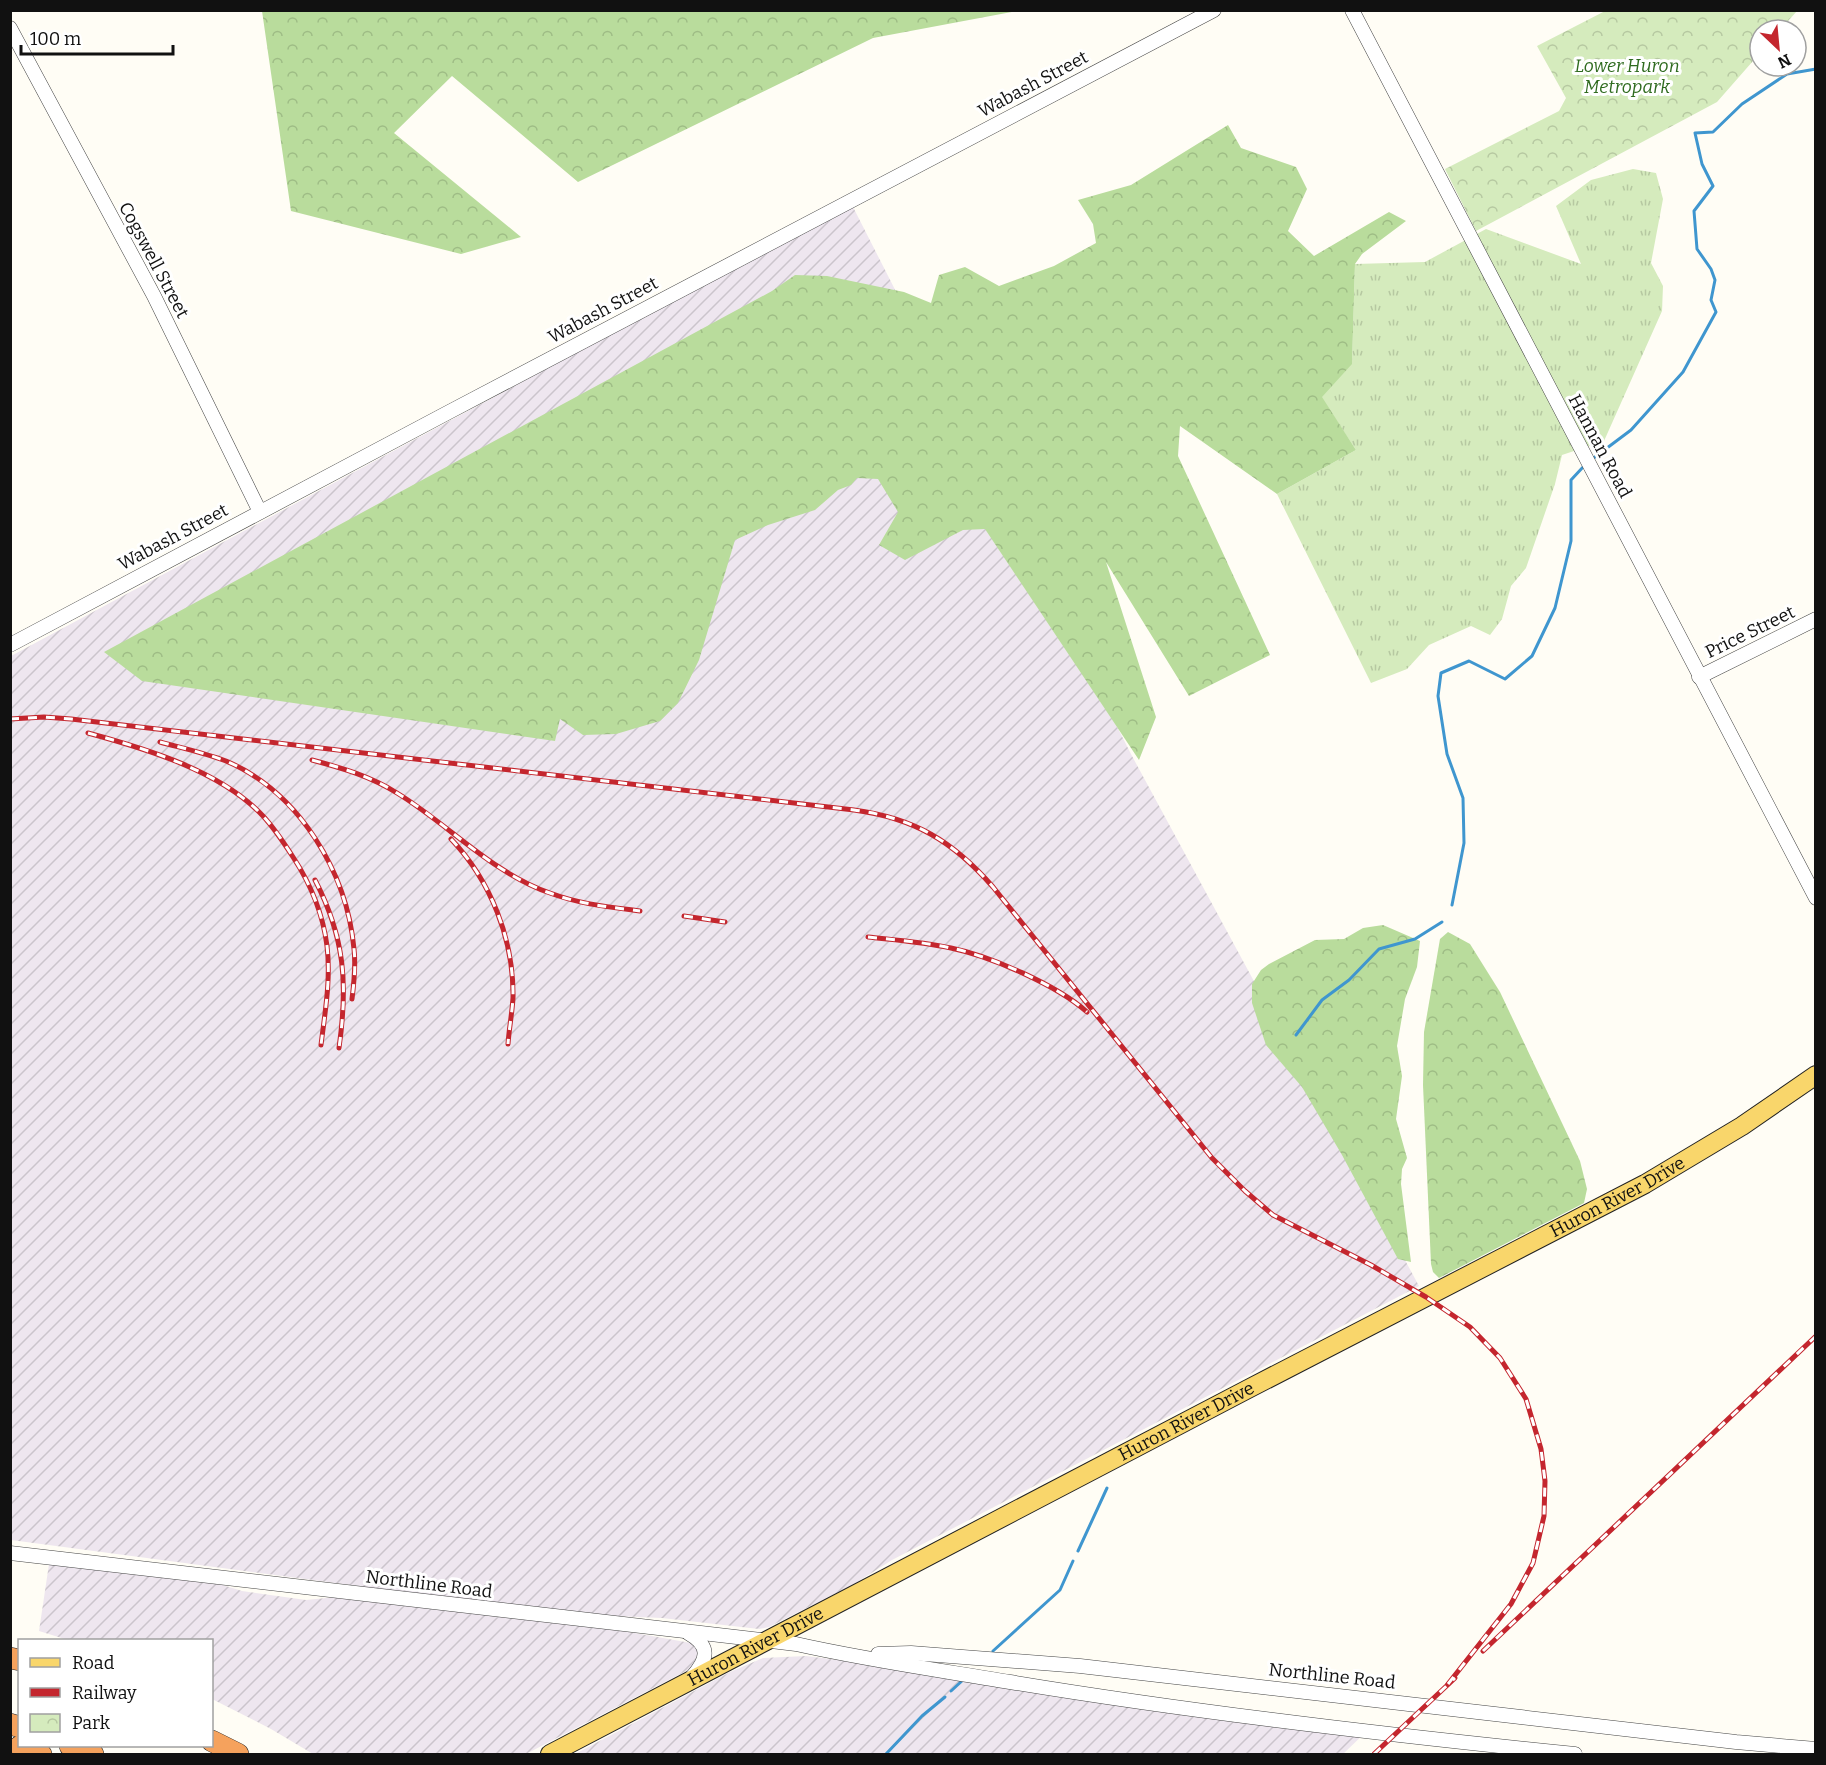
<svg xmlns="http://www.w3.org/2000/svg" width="1826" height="1765" font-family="Bitter,serif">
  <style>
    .industrial { fill: url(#industrial-furrows) }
    .grass { fill: url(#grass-tufts) }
    .forest { fill: url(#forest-crowns) }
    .park { fill: url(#park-crowns) }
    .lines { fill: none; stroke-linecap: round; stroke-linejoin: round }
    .stream { stroke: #3f96cf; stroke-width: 3 }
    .minor-casing { stroke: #444; stroke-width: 15 }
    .major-casing { stroke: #222; stroke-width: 20 }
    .highway-casing { stroke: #222; stroke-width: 22 }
    .minor { stroke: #fff; stroke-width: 14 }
    .major { stroke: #f9d66b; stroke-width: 18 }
    .highway { stroke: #f5a25d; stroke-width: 21 }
    .rail-casing { stroke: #c4262e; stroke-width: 5 }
    .rail { stroke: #fff; stroke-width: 3; stroke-dasharray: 9; stroke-linecap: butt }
    .labels { text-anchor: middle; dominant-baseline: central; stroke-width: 6; stroke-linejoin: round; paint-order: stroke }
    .park-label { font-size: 18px; font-style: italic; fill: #2f6b1f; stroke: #fff }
    .street-label { font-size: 18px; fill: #111; stroke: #fff }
  </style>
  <defs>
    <pattern id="industrial-furrows" width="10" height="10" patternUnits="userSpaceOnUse" patternTransform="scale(1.5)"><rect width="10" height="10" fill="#eee6ef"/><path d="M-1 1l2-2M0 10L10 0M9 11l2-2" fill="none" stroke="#cbc4cc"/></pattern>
    <pattern id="grass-tufts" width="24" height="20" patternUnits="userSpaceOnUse" patternTransform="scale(1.5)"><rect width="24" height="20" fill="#d5ebbd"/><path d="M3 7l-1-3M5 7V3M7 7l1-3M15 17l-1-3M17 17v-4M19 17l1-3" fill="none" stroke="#b6c8a1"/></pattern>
    <pattern id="forest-crowns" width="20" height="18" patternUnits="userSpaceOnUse" patternTransform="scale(1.5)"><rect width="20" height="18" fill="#b9dc9c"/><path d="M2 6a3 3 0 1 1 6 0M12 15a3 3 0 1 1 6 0" fill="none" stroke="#9ebc85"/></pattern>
    <pattern id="park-crowns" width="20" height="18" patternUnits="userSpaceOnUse" patternTransform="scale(1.5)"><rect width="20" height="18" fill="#d5ebbd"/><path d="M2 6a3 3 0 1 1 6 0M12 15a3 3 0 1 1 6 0" fill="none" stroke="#b6c8a1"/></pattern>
  </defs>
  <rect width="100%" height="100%" fill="#fffdf5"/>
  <g class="industrial">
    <path d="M852,205L1132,756L1419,1286L892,1560L854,1584L769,1627L759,1629L662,1618L615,1616L426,1595L11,1540V656Z"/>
    <path d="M49,1564L213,1582L242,1591L306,1600L336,1597L618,1630L691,1643L696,1645L699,1655L695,1666L688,1670L526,1754H313L271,1729L212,1699V1640H68L39,1631Z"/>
    <path d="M806,1656L953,1674L1368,1730L1343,1754H575L730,1672L763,1658Z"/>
  </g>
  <path class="grass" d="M1633,169L1656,173L1663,199L1651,263L1663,286L1662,311L1604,441L1562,455L1555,484L1526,568L1511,586L1502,619L1490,635L1471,626L1429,645L1407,669L1371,683L1277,494L1356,450L1321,397L1352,363L1355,264L1425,262L1486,229L1581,264L1556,206L1591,180Z"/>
  <g class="forest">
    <path d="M262,11V10L1017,11L873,38L578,182L452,76L394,133L521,237L461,254L291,211Z"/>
    <path d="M1228,125L1241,148L1296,167L1307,189L1288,231L1314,256L1389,212L1406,221L1362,254L1355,264L1352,364L1322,397L1356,450L1277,494L1180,426L1178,456L1270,655L1189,696L1106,562L1156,717L1139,760L985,529L963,530L905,560L879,545L898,512L878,479L857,478L851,485L838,490L815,510L768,525L735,540L699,660L678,703L660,721L616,734L583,735L560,719L555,741L142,681L104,652L772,291L795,275L827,276L904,292L931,303L939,275L965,267L999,286L1054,266L1096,243L1093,224L1078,200L1131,185Z"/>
    <path d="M1383,925L1420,941L1417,967L1405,999L1397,1046L1402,1076L1396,1119L1407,1158L1402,1169L1401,1184L1411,1262L1398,1259L1342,1155L1302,1087L1266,1045L1252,1003V984L1261,970L1269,964L1315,940L1344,939L1363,928Z"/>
    <path d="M1448,932L1470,944L1500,992L1580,1161L1587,1189L1584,1203L1439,1278L1433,1272L1431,1264L1423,1085L1424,1032L1440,939Z"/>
  </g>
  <path class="park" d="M1607,10L1797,11L1780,30H1760V53L1717,102L1476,231L1445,169L1559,111L1566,98L1537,46Z"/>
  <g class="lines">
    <g class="stream">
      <path d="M1591,460L1631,430L1683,372L1716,312L1711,300L1715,280L1711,269L1697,249L1694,211L1713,186L1702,164L1695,133L1713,132L1742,104L1787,74L1816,69"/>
      <path d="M1452,905L1464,843L1463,798L1447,754L1438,696L1441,673L1469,661L1505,679L1532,656L1555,608L1571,541V480L1584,466"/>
      <path d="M1296,1035L1322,1000L1349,980L1379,949L1415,939L1442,922"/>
      <path d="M1078,1551L1107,1488"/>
      <path d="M993,1651L1060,1590L1073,1561"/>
      <path d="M951,1691L963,1680"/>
      <path d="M886,1754L922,1716L945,1697"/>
    </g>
    <g class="minor-casing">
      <g id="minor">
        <path d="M1352,10L1816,898"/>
        <path d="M10,28L154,296L260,512"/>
        <path d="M10,645L449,412L1214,10"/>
        <path d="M1699,677L1816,619"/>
        <path d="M10,1553L796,1644C867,1660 938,1670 1010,1682C1197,1713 1387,1735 1575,1754"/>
        <path d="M688,1633C711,1646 708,1659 692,1677"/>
        <path d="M878,1654L911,1653L1080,1666L1736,1742L1816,1749"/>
      </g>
    </g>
    <g class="major-casing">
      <g id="major">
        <path id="s1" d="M550,1754L1248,1389L1645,1184L1742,1126L1816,1075"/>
      </g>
    </g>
    <g class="highway-casing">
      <g id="highway">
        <path d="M10,1658L20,1660"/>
        <path d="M10,1724L20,1727"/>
        <path d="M212,1741L238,1754"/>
        <path d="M20,1746L41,1754"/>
        <path d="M70,1746L93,1754"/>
      </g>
    </g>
    <use href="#minor" class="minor"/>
    <use href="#major" class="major"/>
    <use href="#highway" class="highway"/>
    <g class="rail-casing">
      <g id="rail">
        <path d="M10,719L44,717L71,719L854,810C914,818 953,841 993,887L1212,1158L1245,1191L1273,1215L1371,1265L1426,1297L1470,1327L1500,1358L1526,1399L1541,1449L1545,1481L1544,1516L1533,1563L1511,1604L1448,1684"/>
        <path d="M88,733C147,749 221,771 263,816C275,829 284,843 293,857C310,883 323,914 327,946C331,979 325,1012 321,1045"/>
        <path d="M160,742C182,748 205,753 226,761C299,792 347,872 354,949C356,966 354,983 352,999"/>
        <path d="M312,760C342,768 370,776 397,793C448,824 492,873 550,893C579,904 609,907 640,911"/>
        <path d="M451,839C491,881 514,940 513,998C512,1014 509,1029 508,1044"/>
        <path d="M315,880C345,938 348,984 339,1048"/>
        <path d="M684,916L725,922"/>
        <path d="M868,937C896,940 924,942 951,948C990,956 1057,985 1087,1012"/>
        <path d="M1483,1651L1816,1336"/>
        <path d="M1374,1754L1455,1678"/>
      </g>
    </g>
    <use href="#rail" class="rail"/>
  </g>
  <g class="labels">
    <g class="park-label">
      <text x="1627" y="66">Lower Huron<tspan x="1627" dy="21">Metropark</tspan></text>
    </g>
    <g class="street-label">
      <text transform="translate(1033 84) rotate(-28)">Wabash Street</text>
      <text transform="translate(154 260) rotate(62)">Cogswell Street</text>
      <text transform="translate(603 310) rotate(-28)">Wabash Street</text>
      <text transform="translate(1600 446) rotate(62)">Hannan Road</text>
      <text transform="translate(173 537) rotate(-28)">Wabash Street</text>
      <text transform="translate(1750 632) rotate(-26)">Price Street</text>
      <text stroke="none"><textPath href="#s1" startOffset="1204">Huron River Drive</textPath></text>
      <text stroke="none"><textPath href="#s1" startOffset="718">Huron River Drive</textPath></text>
      <text transform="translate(429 1584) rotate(7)">Northline Road</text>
      <text stroke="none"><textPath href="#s1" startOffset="232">Huron River Drive</textPath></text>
      <text transform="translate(1332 1676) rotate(6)">Northline Road</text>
    </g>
  </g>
  <rect width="1826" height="1765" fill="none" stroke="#111111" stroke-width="24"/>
  <rect x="18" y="1639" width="195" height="108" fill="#ffffff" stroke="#a0a0a0" stroke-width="1.5"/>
  <rect x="30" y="1658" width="30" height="9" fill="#f9d66b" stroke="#a0a0a0" stroke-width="1.5"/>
  <text x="72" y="1669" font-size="18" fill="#111111">Road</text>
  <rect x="30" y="1688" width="30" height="9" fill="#c4262e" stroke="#a0a0a0" stroke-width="1.5"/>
  <text x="72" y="1699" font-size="18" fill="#111111">Railway</text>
  <rect x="30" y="1714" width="30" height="18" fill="url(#park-crowns)" stroke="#a0a0a0" stroke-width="1.5"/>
  <text x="72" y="1729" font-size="18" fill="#111111">Park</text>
  <g transform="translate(1778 48) rotate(154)"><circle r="28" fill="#ffffff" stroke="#a0a0a0" stroke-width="1.5"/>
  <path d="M0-4.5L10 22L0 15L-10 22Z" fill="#c4262e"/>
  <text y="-9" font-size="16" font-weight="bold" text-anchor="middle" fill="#111111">N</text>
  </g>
  <path d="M21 45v9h152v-9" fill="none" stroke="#111111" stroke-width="3"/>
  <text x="30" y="45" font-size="18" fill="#111111" stroke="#ffffff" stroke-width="4.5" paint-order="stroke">100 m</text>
</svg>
